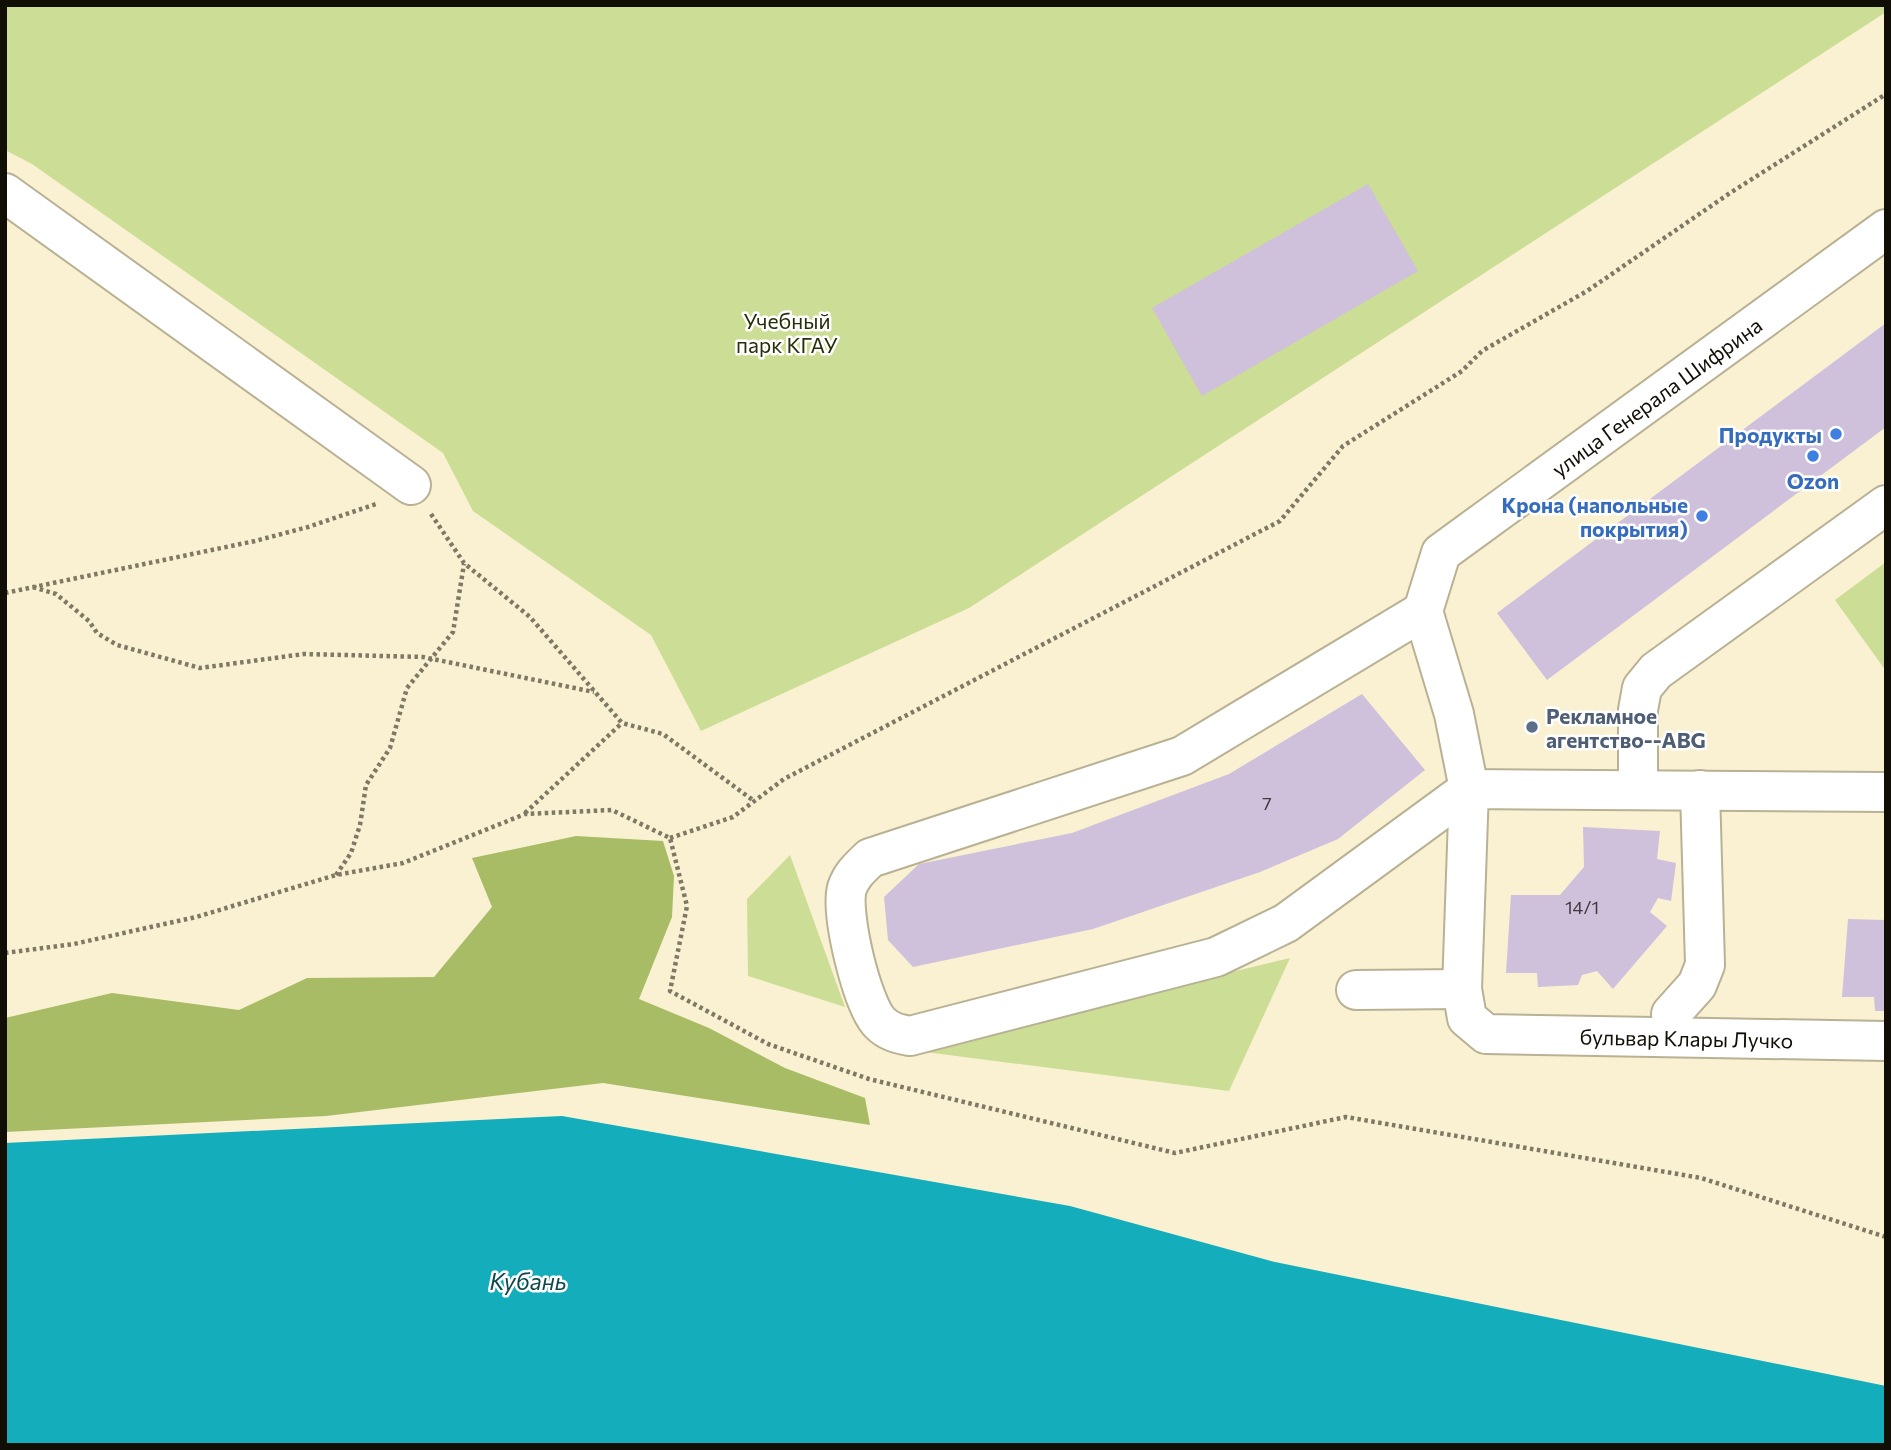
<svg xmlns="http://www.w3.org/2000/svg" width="1891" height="1450" font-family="Commissioner,sans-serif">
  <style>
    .green { fill: #ccdd95 }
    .forest { fill: #a8bc65 }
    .water { fill: #14adbb }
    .building { fill: #cfc0dc }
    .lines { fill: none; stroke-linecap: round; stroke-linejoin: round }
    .minor-casing { stroke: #b9b194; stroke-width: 42 }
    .path { stroke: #7e7965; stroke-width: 4.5; stroke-dasharray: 3.5 3.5; stroke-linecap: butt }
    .minor { stroke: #fff; stroke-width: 38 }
    .shop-dot { fill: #3f7fe0; stroke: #fff; stroke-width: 2.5 }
    .service-dot { fill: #5c6f8a; stroke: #fff; stroke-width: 2.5 }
    .labels { text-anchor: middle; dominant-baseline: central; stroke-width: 5; stroke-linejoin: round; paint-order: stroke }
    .number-label { font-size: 18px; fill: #403a3b }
    .park-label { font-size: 21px; fill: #272f09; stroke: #fff }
    .street-label { font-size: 21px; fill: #110e05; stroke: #fff }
    .shop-label { font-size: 21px; font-weight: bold; fill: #366cbe; stroke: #fff; text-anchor: end }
    .service-label { font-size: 21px; font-weight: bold; fill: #4e5e75; stroke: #fff; text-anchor: start }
    .water-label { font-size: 23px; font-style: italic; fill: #0d484e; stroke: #fff }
  </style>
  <rect width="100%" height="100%" fill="#f9f1d2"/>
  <g class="green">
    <path d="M5,5H1886V12L969,608L701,731L651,635L473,511L443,453L32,164L5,150Z"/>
    <path d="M1886,562V671L1835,600Z"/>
    <path d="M790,855L845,1007L748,976L747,899Z"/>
    <path d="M1290,958L1229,1091L910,1050Z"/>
  </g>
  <path class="forest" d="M576,836L663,841L674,876L672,917L639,999L709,1028L785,1068L865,1098L870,1125L603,1083L326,1116L5,1132V1018L112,993L239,1010L307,978L434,977L492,907L472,858Z"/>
  <path class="water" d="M562,1116L1070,1206L1275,1262L1886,1386V1445H5V1143Z"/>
  <g class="building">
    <path d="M1368,184L1418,271L1202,396L1152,308Z"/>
    <path d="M1886,323V427L1547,680L1497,613Z"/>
    <path d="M1362,694L1425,770L1338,839L1260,872L1093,929L913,967L888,940L884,897L919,864L1072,833L1229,774Z"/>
    <path d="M1583,827L1660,831L1657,859L1676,863L1671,901L1658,898L1650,912L1667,926L1613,989L1597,971L1582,975L1578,985L1538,987L1537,973H1506L1511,895H1560L1584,867Z"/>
    <path d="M1848,919L1886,920V1011H1875L1874,997H1842Z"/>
  </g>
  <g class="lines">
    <g class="minor-casing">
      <g id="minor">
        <path d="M5,193L411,485"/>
        <path d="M1423,611L1182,756L870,858C860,868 852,874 847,888C840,913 862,1005 880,1023C889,1032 899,1034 910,1036L1216,957L1286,923L1469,789L1886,792"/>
        <path id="s1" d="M1423,611L1454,714L1469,789L1462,989L1467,1018L1486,1034L1886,1041"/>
        <path id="s2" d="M1423,611L1441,553L1886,229"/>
        <path d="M1638,789V710L1642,688L1656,671L1886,505"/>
        <path d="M1356,990L1462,989"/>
        <path d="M1671,1014L1697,985L1705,965L1700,790"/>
      </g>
    </g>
    <g class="path">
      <path d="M431,514L464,563L530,617L622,723L663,734L754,801"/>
      <path d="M33,587L56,594L89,621L97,633L117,645L200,668L304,654L423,657L594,692"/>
      <path d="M5,593L255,541L308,527L376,504"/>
      <path d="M525,813L622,723"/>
      <path d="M670,838L733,817L784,779L1280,521L1343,446L1462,371L1482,351L1587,291L1730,193L1886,94"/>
      <path d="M336,875L351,853L360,825L366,785L390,748L407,688L453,632L464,564"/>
      <path d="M5,953L74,944L196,917L336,875L403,863L525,814L612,810L670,838L687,906L670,991L768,1044L869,1079L1175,1153L1346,1117L1701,1178L1886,1237"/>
    </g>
    <use href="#minor" class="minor"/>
  </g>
  <g class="shop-dot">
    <circle cx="1836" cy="434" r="7"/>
    <circle cx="1813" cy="456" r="7"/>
    <circle cx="1702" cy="516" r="7"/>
  </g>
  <circle class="service-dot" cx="1532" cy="727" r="7"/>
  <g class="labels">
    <g class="number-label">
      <text x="1267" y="803">7</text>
      <text x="1582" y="907">14/1</text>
    </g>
    <g class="park-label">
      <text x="787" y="320">Учебный<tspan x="787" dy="24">парк КГАУ</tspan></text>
    </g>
    <g class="street-label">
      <text stroke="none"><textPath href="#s2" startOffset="327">улица Генерала Шифрина</textPath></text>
      <text stroke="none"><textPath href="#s1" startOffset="639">бульвар Клары Лучко</textPath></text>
    </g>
    <g class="shop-label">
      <text x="1822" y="434">Продукты</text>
      <text x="1813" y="480" text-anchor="middle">Ozon</text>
      <text x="1688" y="504">Крона (напольные<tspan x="1688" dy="24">покрытия)</tspan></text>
    </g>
    <g class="service-label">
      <text x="1546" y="715">Рекламное<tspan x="1546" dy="24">агентство--ABG</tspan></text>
    </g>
    <g class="water-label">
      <text x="528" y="1281">Кубань</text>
    </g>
  </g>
  <rect width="1891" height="1450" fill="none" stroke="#110e05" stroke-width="14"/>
</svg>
